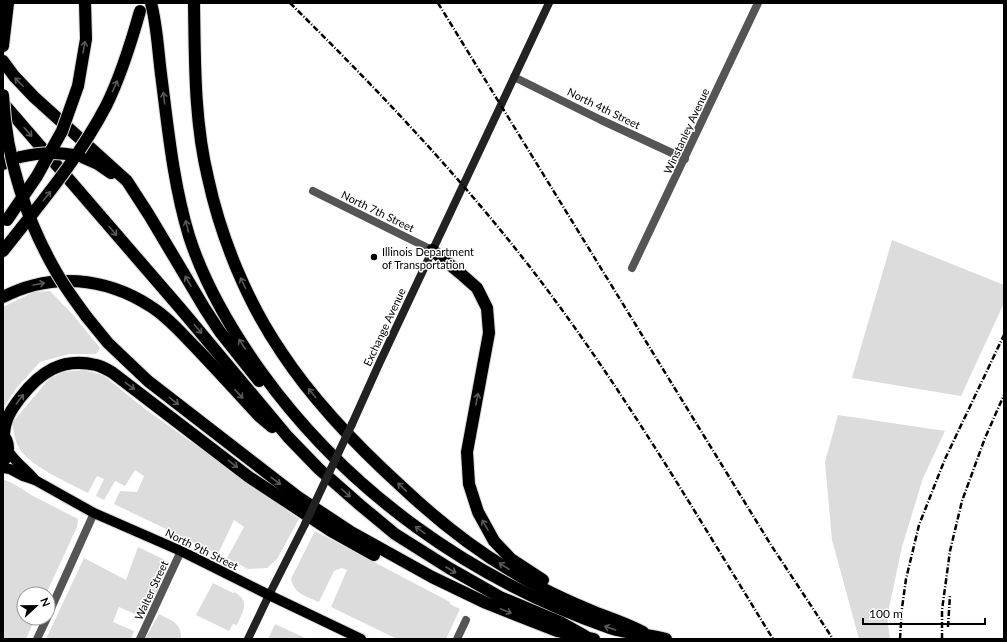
<svg xmlns="http://www.w3.org/2000/svg" width="1007" height="642" font-family="Lato,sans-serif">
  <style>
    .green { fill: #dcdcdc }
    .lines { fill: none; stroke-linecap: round; stroke-linejoin: round }
    .primary-casing { stroke: #dbdbdb; stroke-width: 12 }
    .highway-casing { stroke: #dbdbdb; stroke-width: 14 }
    .street { stroke: #555; stroke-width: 8 }
    .secondary { stroke: #222; stroke-width: 8 }
    .primary { stroke: #000; stroke-width: 10 }
    .highway { stroke: #000; stroke-width: 12 }
    .rail { stroke: #000; stroke-width: 2.5; stroke-dasharray: 6 2 1 2; stroke-linecap: butt }
    .highway-bridge-casing { stroke: #dbdbdb; stroke-width: 14; stroke-linecap: butt }
    .secondary-bridge { stroke: #222; stroke-width: 8 }
    .highway-bridge { stroke: #000; stroke-width: 12 }
    .oneway { stroke: #595959 }
    .poi-dot { fill: #000; stroke: #fff; stroke-width: 1.5 }
    .labels { text-anchor: middle; dominant-baseline: central; stroke-width: 3; stroke-linejoin: round; paint-order: stroke }
    .street-label { font-size: 11px; fill: #000; stroke: #fff }
    .poi-label { font-size: 11px; fill: #000; stroke: #fff; text-anchor: start }
  </style>
  <rect width="100%" height="100%" fill="#fff"/>
  <g class="green">
    <path d="M892,240L1004,285V303L961,396L852,378Z"/>
    <path d="M50,291L74,316L100,348L96,354H69L40,362L18,386L3,408V307L34,292Z"/>
    <path d="M84,370L103,375L145,409L299,519L277,559L267,568L248,569L227,558L244,527L234,520L218,554L114,504L120,491L137,492L144,476L135,470L125,486L115,481L104,500L96,496L104,479L97,476L88,493C69,483 36,469 22,452C15,444 14,433 12,423L49,379L63,372Z"/>
    <path d="M838,415L945,431L923,478L902,547L887,617L890,639H859L832,540L825,462Z"/>
    <path d="M3,479L14,484L33,496L78,519L77,527L46,594H24V618H35L26,639H3Z"/>
    <path d="M315,531L450,602V604L460,609L446,639H397L331,607L347,570L342,568L334,571L319,602C306,596 294,594 291,579Z"/>
    <path d="M138,547L169,562L156,594L144,618L119,607L113,622L134,631L131,639H46L84,558L126,580Z"/>
    <path d="M213,583L233,593L234,592C251,601 243,611 237,625L233,624L229,631L196,615Z"/>
    <path d="M159,614C171,620 182,623 181,639H145Z"/>
    <path d="M275,624L307,639H268Z"/>
  </g>
  <g class="lines">
    <g class="primary-casing">
      <g id="primary">
        <path d="M3,433C11,442 11,454 3,463"/>
        <path d="M9,452C16,463 27,470 35,480"/>
        <path d="M3,468L10,469L23,476L35,480L94,513L181,551L269,595L361,639"/>
      </g>
    </g>
    <g class="highway-casing">
      <g id="highway">
        <path d="M151,3C157,25 158,51 161,74C168,128 173,183 189,236C205,286 232,331 262,373C348,492 472,580 610,628C628,634 648,634 666,639"/>
        <path d="M194,3C195,61 194,120 208,178C221,238 247,302 282,353C315,403 358,447 402,487C437,520 476,551 518,575C543,590 570,602 597,613C613,619 628,624 643,632"/>
        <path d="M3,46L8,3"/>
        <path d="M3,61L14,76L34,97L127,181L149,215L205,309L220,332L259,381"/>
        <path d="M78,86L86,39L85,3"/>
        <path d="M3,103L180,308L288,437L319,469L360,505L395,534L449,568L500,597L560,622L585,636"/>
        <path d="M80,156L98,164L111,173"/>
        <path d="M3,164L20,157"/>
        <path d="M432,250L460,273L477,288L487,308L489,333L467,452L469,484L478,512L494,541L511,559L543,580"/>
        <path d="M3,251L22,227"/>
        <path d="M3,297C51,272 105,277 150,306C168,317 182,334 197,349C218,371 238,393 259,416L272,427"/>
        <path d="M86,316L108,343L148,381L298,497L351,532L432,577L486,603L557,631L594,639"/>
        <path d="M4,434C5,419 11,410 20,398C40,372 62,357 96,365C102,366 108,370 113,373L249,477L331,531L374,555"/>
      </g>
    </g>
    <g class="street">
      <path d="M514,77L601,120L685,159"/>
      <path d="M313,191L432,250"/>
      <path d="M632,268L758,3"/>
      <path d="M48,615L94,513"/>
      <path d="M37,639L47,618"/>
      <path d="M140,639L181,551"/>
      <path d="M457,639L466,620"/>
    </g>
    <g class="secondary">
      <path d="M352,424L379,364L549,3"/>
      <path d="M248,639L269,595L305,524"/>
    </g>
    <use href="#primary" class="primary"/>
    <use href="#highway" class="highway"/>
    <g class="rail">
      <path d="M290,3C376,88 459,175 533,271C622,387 696,514 773,639"/>
      <path d="M438,3L771,545L833,639"/>
      <path d="M948,627L950,595"/>
      <path d="M900,639L902,608L906,579L919,525L945,459L1004,335"/>
      <path d="M942,639V610L950,551L962,501L985,438L1004,395"/>
    </g>
    <g class="highway-bridge-casing">
      <g id="highway-bridge">
        <path d="M3,95C6,158 26,221 58,275C66,289 76,302 86,316"/>
        <path d="M20,157C44,152 56,152 80,156"/>
        <path d="M7,220L37,176L62,131L78,86"/>
        <path d="M22,227C53,188 83,150 106,106C121,76 131,43 140,11"/>
      </g>
    </g>
    <path class="secondary-bridge" d="M305,524L352,424"/>
    <use href="#highway-bridge" class="highway-bridge"/>
  </g>
  <defs><path id="oneway-shaft" d="M-6 0H5M1.5-3L5.5 0L1.5 3" fill="none" stroke-width="1.6" stroke-linecap="round" stroke-linejoin="round"/></defs>
  <g class="oneway">
    <use href="#oneway-shaft" transform="translate(84 47) rotate(-81)"/>
    <use href="#oneway-shaft" transform="translate(19 82) rotate(-135)"/>
    <use href="#oneway-shaft" transform="translate(115 86) rotate(-66)"/>
    <use href="#oneway-shaft" transform="translate(164 98) rotate(-97)"/>
    <use href="#oneway-shaft" transform="translate(28 132) rotate(49)"/>
    <use href="#oneway-shaft" transform="translate(47 196) rotate(-51)"/>
    <use href="#oneway-shaft" transform="translate(187 226) rotate(-104)"/>
    <use href="#oneway-shaft" transform="translate(113 231) rotate(49)"/>
    <use href="#oneway-shaft" transform="translate(188 281) rotate(-121)"/>
    <use href="#oneway-shaft" transform="translate(243 283) rotate(-115)"/>
    <use href="#oneway-shaft" transform="translate(39 284) rotate(-10)"/>
    <use href="#oneway-shaft" transform="translate(198 329) rotate(50)"/>
    <use href="#oneway-shaft" transform="translate(242 344) rotate(-123)"/>
    <use href="#oneway-shaft" transform="translate(130 386) rotate(37)"/>
    <use href="#oneway-shaft" transform="translate(312 393) rotate(-129)"/>
    <use href="#oneway-shaft" transform="translate(239 394) rotate(47)"/>
    <use href="#oneway-shaft" transform="translate(20 399) rotate(-52)"/>
    <use href="#oneway-shaft" transform="translate(477 399) rotate(-79)"/>
    <use href="#oneway-shaft" transform="translate(174 401) rotate(38)"/>
    <use href="#oneway-shaft" transform="translate(233 464) rotate(37)"/>
    <use href="#oneway-shaft" transform="translate(276 481) rotate(37)"/>
    <use href="#oneway-shaft" transform="translate(402 487) rotate(-137)"/>
    <use href="#oneway-shaft" transform="translate(346 493) rotate(42)"/>
    <use href="#oneway-shaft" transform="translate(485 525) rotate(-120)"/>
    <use href="#oneway-shaft" transform="translate(420 530) rotate(-145)"/>
    <use href="#oneway-shaft" transform="translate(504 566) rotate(-147)"/>
    <use href="#oneway-shaft" transform="translate(451 570) rotate(30)"/>
    <use href="#oneway-shaft" transform="translate(506 611) rotate(22)"/>
    <use href="#oneway-shaft" transform="translate(610 628) rotate(-161)"/>
  </g>
  <circle class="poi-dot" cx="374" cy="257" r="4"/>
  <g class="labels">
    <g class="street-label">
      <text transform="translate(604 108) rotate(26)">North 4th Street</text>
      <text transform="translate(686 131) rotate(-65)">Winstanley Avenue</text>
      <text transform="translate(378 211) rotate(26)">North 7th Street</text>
      <text transform="translate(384 327) rotate(-65)">Exchange Avenue</text>
      <text transform="translate(202 549) rotate(26)">North 9th Street</text>
      <text transform="translate(151 590) rotate(-65)">Walter Street</text>
    </g>
    <g class="poi-label">
      <text x="382" y="251">Illinois Department<tspan x="382" dy="13">of Transportation</tspan></text>
    </g>
  </g>
  <rect width="1007" height="642" fill="none" stroke="#000000" stroke-width="8"/>
  <g transform="translate(36 606) rotate(68)"><circle r="19" fill="#ffffff" stroke="#999999"/>
  <path d="M0-3L7 15L0 10L-7 15Z" fill="#000000"/>
  <text y="-6" font-size="11" font-weight="bold" text-anchor="middle" fill="#000000">N</text>
  </g>
  <path d="M863 618v6h122v-6" fill="none" stroke="#000000" stroke-width="2"/>
  <text x="869" y="618" font-size="12" fill="#000000" stroke="#ffffff" stroke-width="3" paint-order="stroke">100 m</text>
</svg>
